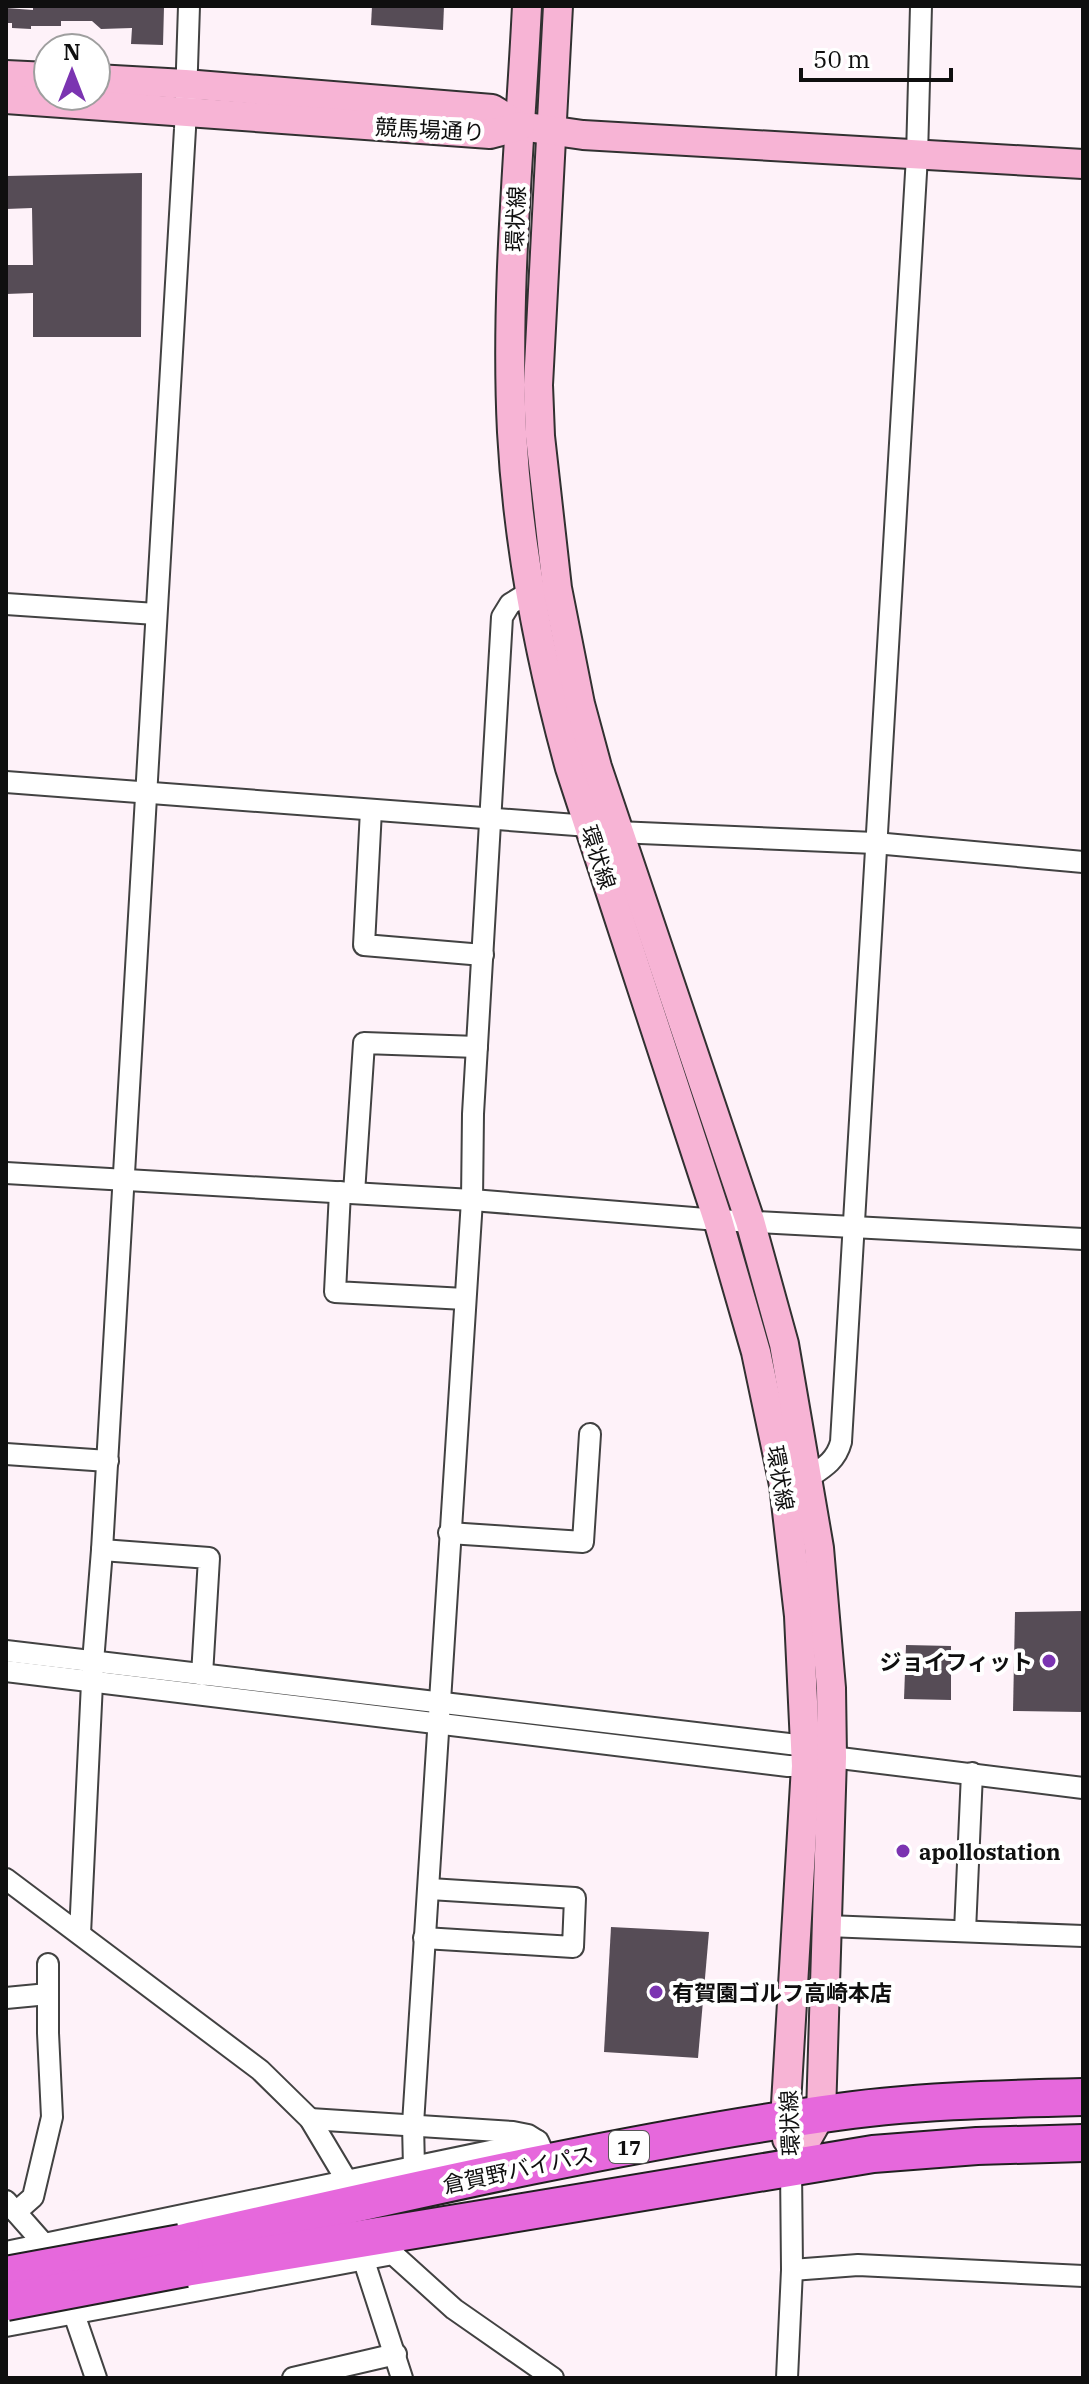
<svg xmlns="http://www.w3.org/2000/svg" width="1089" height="2384" font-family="'IBM Plex Serif','Noto Sans JP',serif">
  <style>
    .building { fill: #564c56 }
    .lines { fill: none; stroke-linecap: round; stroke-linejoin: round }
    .street-casing { stroke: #424242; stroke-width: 24 }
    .secondary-casing { stroke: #313131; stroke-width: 32 }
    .highway-casing { stroke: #202020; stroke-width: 40 }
    .street { stroke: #fff; stroke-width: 20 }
    .secondary { stroke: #f7b4d5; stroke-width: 28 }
    .highway { stroke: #e668dc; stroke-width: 36 }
    .highway-bridge-casing { stroke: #202020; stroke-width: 40; stroke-linecap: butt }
    .highway-bridge { stroke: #e668dc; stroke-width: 36 }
    .poi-dot { fill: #7b34b1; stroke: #fff; stroke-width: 3 }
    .labels { text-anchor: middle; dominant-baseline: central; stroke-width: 8; stroke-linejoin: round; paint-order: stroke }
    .shield { fill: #fff; stroke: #575757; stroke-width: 2 }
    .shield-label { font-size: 20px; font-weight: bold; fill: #0f0f0f }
    .street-label { font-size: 22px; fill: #0f0f0f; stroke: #fff }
    .poi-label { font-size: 22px; font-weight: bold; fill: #0f0f0f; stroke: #fff; text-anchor: start }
  </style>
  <rect width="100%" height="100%" fill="#fef2f9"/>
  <g class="building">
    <path d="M33,6L164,7L163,45L131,44L132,28L101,29L92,21H61V26H31V29L12,28V23H6V8L33,10Z"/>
    <path d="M372,6H444L443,30L371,25Z"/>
    <path d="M142,173L141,337H33V293L6,294V265H33L32,208L6,209V176Z"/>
    <path d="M1083,1611V1712L1013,1711L1015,1612Z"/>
    <path d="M906,1645L951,1646V1700L904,1699Z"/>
    <path d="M611,1927L709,1932L698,2058L604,2052Z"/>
  </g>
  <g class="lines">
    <g class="street-casing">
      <g id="street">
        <path d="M6,604L156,614"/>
        <path d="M6,782L589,826"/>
        <path d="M371,810L364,945L483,955"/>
        <path d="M617,832L875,843L1083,862"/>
        <path d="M6,1173L472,1200L718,1220L1083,1239"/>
        <path d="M340,1192L335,1292L465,1299"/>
        <path d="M354,1193L364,1043L477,1047"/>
        <path d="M6,1454L108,1461"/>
        <path d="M808,1478C823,1468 836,1461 841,1442L917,156L921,6"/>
        <path d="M449,1533L583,1542L590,1434"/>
        <path d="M102,1550L209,1558L202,1675"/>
        <path d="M6,1651L806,1746"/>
        <path d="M6,1671L788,1766H806"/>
        <path d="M832,1757L1083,1788"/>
        <path d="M6,1879L260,2070L310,2119L347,2181"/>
        <path d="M827,1926L1083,1936"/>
        <path d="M965,1931L972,1773"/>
        <path d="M80,1934L93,1662L102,1550L185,129L189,6"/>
        <path d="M424,1938L573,1947L575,1898L430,1889"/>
        <path d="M6,1998L48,1994"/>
        <path d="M310,2119L513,2132L528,2135L536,2140"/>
        <path d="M414,2168L413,2124L472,1200L473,1114L502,617L510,604L531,591"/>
        <path d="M6,2201L44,2244"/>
        <path d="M16,2212L33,2197L52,2117L48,2033V1964"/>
        <path d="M6,2252L538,2141L547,2161"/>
        <path d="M364,2261L402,2378"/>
        <path d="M792,2270L858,2265L1083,2276"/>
        <path d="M74,2314L96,2378"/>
        <path d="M6,2326L393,2254L454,2309L553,2378"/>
        <path d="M293,2378L396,2354"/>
        <path d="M787,2378L792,2270L791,2167"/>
      </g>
    </g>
    <g class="secondary-casing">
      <g id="secondary">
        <path d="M527,6C520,147 505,290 512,432C518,545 540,659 570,768L718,1220L756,1352L784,1485L799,1616L806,1766L785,2121L787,2139"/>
        <path d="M558,6L538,385L540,436L557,588L580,704L597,767L750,1221L784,1344L819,1548L831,1688L832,1757L821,2114L791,2167"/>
        <path d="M6,75L48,77"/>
        <path d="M96,79L185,84L492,109L520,126L583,135L1083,164"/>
        <path d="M6,99L490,134L520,126"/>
      </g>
    </g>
    <g class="highway-casing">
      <g id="highway">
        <path d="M181,2243C394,2195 607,2145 823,2114C909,2101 996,2099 1083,2097"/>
        <path d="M185,2268L873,2154L977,2146L1083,2143"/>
      </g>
    </g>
    <use href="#street" class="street"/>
    <use href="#secondary" class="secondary"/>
    <use href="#highway" class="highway"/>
    <g class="highway-bridge-casing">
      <g id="highway-bridge">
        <path d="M6,2275L181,2243"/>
        <path d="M6,2302L185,2268"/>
      </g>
    </g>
    <use href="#highway-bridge" class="highway-bridge"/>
  </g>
  <g class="poi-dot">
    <circle cx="1049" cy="1661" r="8"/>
    <circle cx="903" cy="1851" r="8"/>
    <circle cx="656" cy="1992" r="8"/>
  </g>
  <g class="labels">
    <rect class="shield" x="609" y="2131" width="40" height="32" rx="6"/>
    <g class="shield-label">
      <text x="629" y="2147">17</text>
    </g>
    <g class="street-label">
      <text transform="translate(430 129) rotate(3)">競馬場通り</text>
      <text transform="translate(515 219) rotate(-88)">環状線</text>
      <text transform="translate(599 857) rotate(72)">環状線</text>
      <text transform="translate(781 1478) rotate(80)">環状線</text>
      <text transform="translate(789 2123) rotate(-92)">環状線</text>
      <text transform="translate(518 2169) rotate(-12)">倉賀野バイパス</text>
    </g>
    <g class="poi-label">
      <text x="1033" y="1661" text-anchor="end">ジョイフィット</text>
      <text x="919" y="1851">apollostation</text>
      <text x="672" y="1992">有賀園ゴルフ高崎本店</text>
    </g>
  </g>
  <rect width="1089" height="2384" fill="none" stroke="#0f0f0f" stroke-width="16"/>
  <g transform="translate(72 72)"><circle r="38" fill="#ffffff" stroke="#9f9f9f" stroke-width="2"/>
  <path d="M0-6L14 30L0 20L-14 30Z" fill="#7b34b1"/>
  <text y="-12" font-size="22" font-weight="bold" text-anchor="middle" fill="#0f0f0f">N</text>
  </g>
  <path d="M801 68v12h150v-12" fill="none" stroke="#0f0f0f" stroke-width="4"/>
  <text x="813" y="68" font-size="24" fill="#0f0f0f" stroke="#ffffff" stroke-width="6" paint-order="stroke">50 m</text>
</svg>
